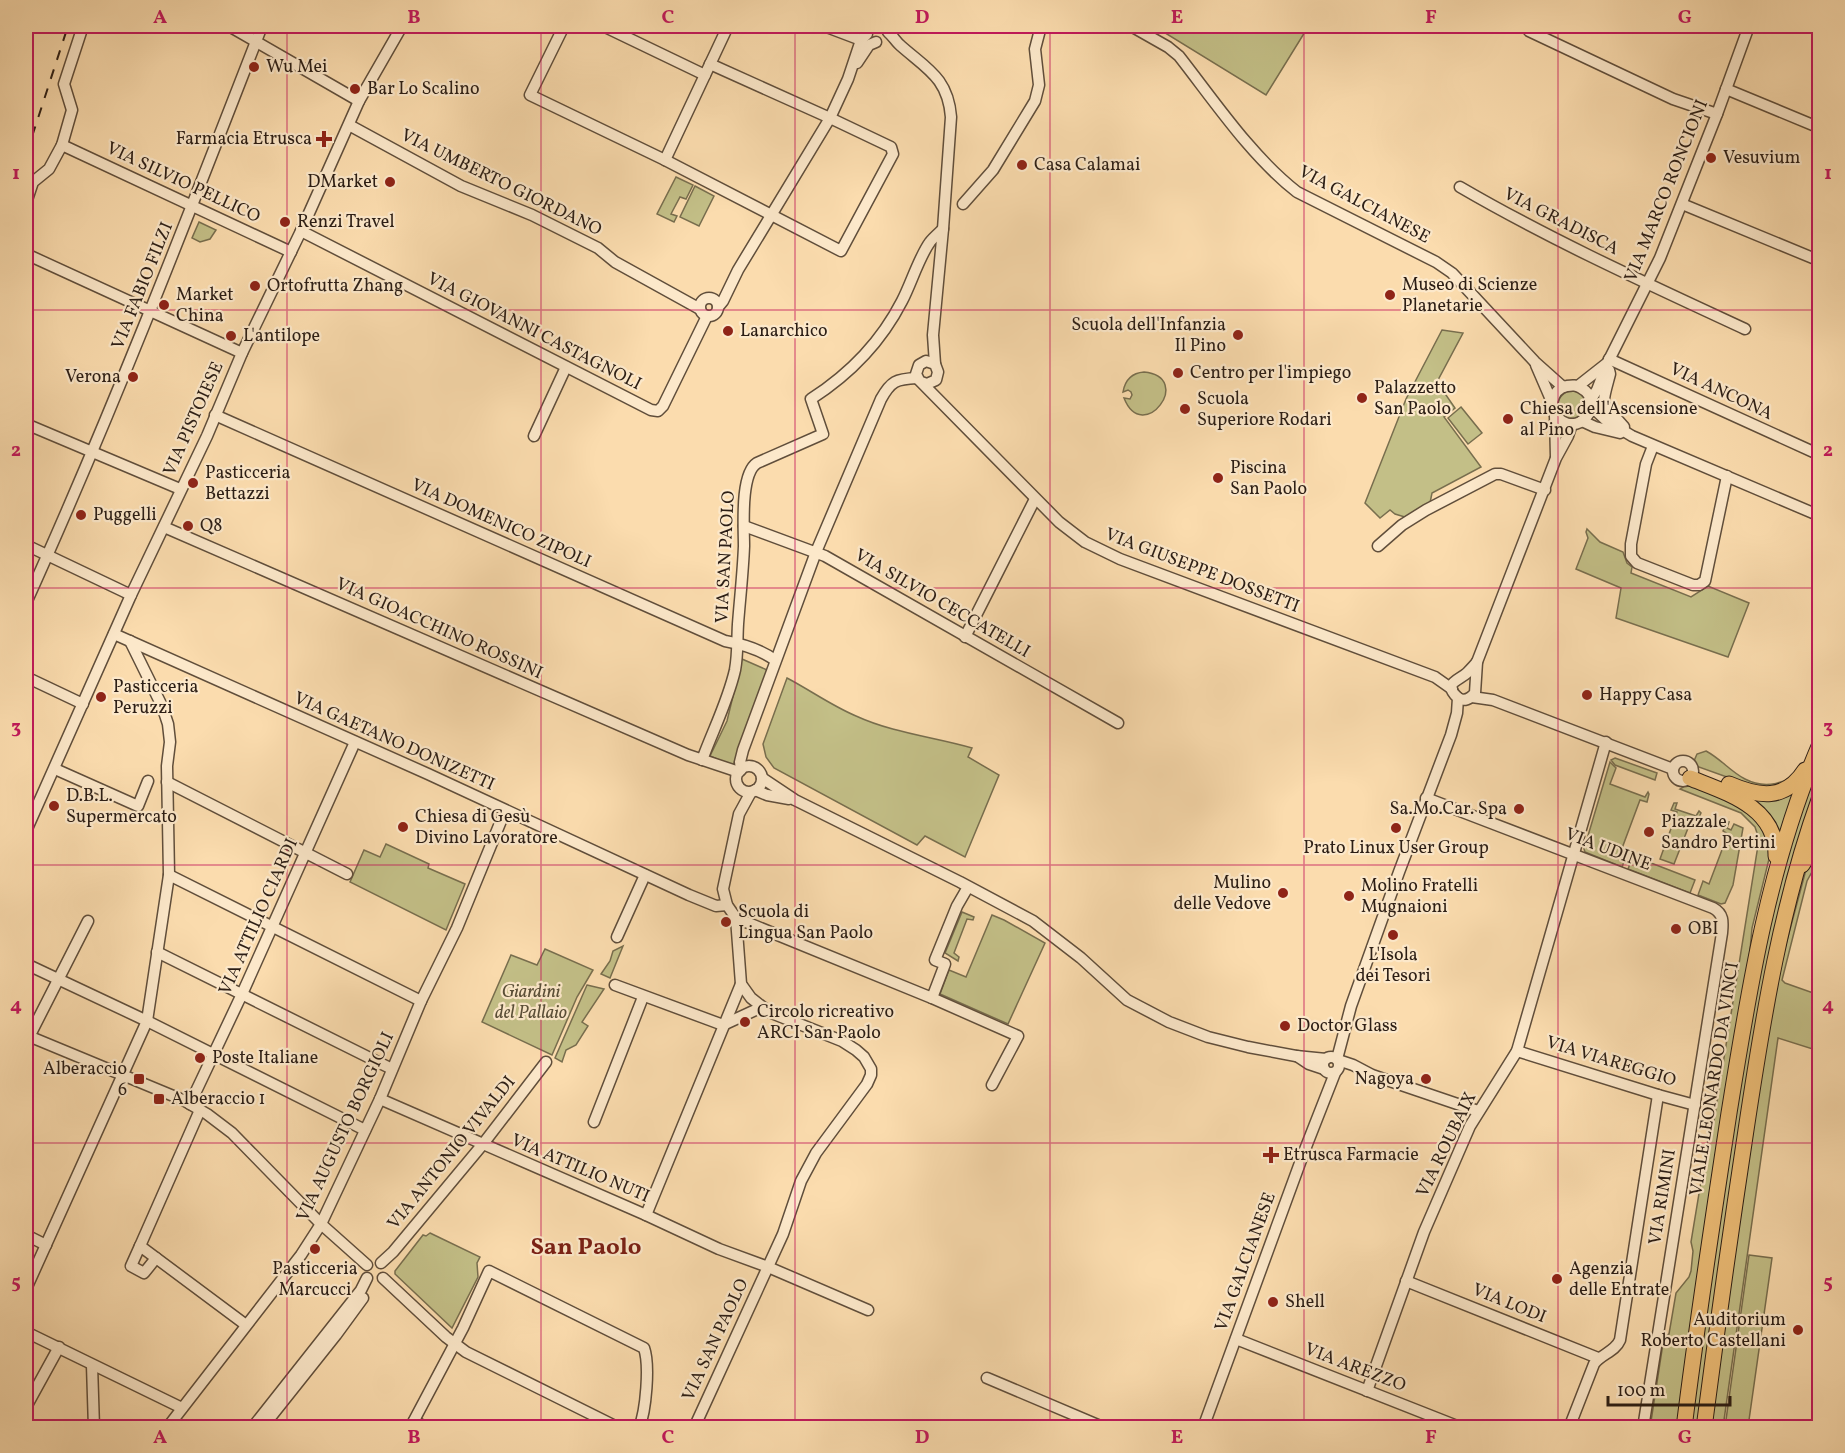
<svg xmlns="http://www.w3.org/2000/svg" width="1845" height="1453" font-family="Vollkorn,serif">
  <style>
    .green { fill: #c3bf87; stroke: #786e4e; stroke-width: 1.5 }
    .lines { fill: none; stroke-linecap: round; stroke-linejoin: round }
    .minor-casing { stroke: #604e3b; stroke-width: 13 }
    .highway-casing { stroke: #2c1e15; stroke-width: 17 }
    .minor { stroke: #fce8ca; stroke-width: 10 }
    .highway { stroke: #eebe77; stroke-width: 15 }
    .rail { stroke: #2c1e15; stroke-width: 2; stroke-dasharray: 10 10; stroke-linecap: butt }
    .grid { fill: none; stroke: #c2185b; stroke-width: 1.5; stroke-opacity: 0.55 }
    .poi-dot { fill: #8f2418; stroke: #fce8ca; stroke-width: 2 }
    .labels { text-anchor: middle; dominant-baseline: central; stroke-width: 4.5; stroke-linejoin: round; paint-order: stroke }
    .poi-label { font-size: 18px; fill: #2c1e15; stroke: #fce8ca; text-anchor: start }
    .street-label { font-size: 18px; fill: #2c1e15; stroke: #fce8ca }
    .park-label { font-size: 18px; font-style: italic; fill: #594e37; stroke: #fce8ca }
    .district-label { font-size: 24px; font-weight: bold; fill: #7a1f14; stroke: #fce8ca }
    .neatline { fill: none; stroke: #c2185b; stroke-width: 2 }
    .grid-label { font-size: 20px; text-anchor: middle; font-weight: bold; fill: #c2185b }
  </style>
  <rect width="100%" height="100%" fill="#fbdcae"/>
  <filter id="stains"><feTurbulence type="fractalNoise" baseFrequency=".00333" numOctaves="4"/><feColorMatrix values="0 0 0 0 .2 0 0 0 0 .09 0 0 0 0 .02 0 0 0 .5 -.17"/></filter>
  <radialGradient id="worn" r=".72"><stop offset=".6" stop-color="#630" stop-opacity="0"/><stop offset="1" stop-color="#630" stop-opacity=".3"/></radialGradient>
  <g class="green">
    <path d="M1158,26H1306L1308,27L1266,95L1157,28Z"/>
    <path d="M676,177L693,185L686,199L680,197L671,214L677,216L674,222L657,214Z"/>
    <path d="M695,186L714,196L699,226L680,217Z"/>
    <path d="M199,222L216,230L210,239L200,242L192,238Z"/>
    <path d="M1442,330L1463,333L1437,382L1455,408L1444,417L1481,467L1432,493L1430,503L1408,518L1395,514L1390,510L1380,518L1365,503L1406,399Z"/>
    <path d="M1144,372C1195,377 1143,446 1124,398L1130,399L1132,395L1131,392L1128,390L1123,392C1125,380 1132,373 1144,372Z"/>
    <circle cx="1572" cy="405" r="14"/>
    <path d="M1461,407L1482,433L1468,444L1448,418Z"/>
    <path d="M1587,529L1600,542L1623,552L1627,563L1632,567L1631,573L1691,597L1708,586L1749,603L1728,657L1616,618L1621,588L1576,569L1588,538L1586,532Z"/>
    <path d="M742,659L767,670L733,766L710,756L727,721Z"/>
    <path d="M787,678C810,690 832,706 856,716C893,733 934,737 972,748L968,757L999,775L965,857L925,836L917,845L774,768L766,757L763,744Z"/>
    <path d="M1706,751C1721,759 1731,772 1745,779C1764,789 1790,785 1800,766L1802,767C1790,794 1761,793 1737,783L1738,781L1696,766L1694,761L1697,754Z"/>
    <path d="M1819,757V787L1800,845L1699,1427L1689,1428L1742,1060L1779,878Z"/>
    <path d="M1615,758L1657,773L1655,780L1615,765L1611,760Z"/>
    <path d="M1610,762L1616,768L1610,784L1645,797L1648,792L1649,794L1647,802L1640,800L1621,851L1627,854L1622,867L1585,852L1584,849Z"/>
    <path d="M1688,784L1735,801L1763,823L1770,855L1752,928L1749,961L1678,1427L1650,1428L1664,1337L1669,1334L1676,1293L1689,1277L1691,1271L1693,1251L1691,1242L1708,1139H1711L1759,839L1755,827L1741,813L1680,789Z"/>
    <path d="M1796,788L1782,836L1750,798Z"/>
    <path d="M1674,803H1677L1675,809L1696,816L1699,811L1701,813L1698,820L1692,818L1674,864L1660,859L1677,812L1671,810Z"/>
    <path d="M1727,822H1729L1727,828L1731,830L1734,824L1743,828L1733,885L1725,903L1721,904L1698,895L1703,881L1709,884L1728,834L1723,831Z"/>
    <path d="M386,844L429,864L428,868L465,884L446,930L350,882L364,850L380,857Z"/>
    <path d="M1819,850V859L1807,881L1782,980L1785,983L1819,995V1051L1778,1038L1723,1427L1709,1428L1774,989L1807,866Z"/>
    <path d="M1633,856L1695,880L1690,893L1628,869Z"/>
    <path d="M962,912L974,917L973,920L967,919L954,953L959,957L958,961L945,953Z"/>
    <path d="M992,915L1004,920L1045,943L1008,1024L940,994L949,970L966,977Z"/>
    <path d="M623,946L610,978L601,974L610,961L613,951Z"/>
    <path d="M545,949L593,970L577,997L552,1055L482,1022L511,955L537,965Z"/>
    <path d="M587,985L604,989L582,1022L588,1026L576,1045L566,1050L562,1062L555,1058Z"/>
    <path d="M430,1233L480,1257L477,1263L478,1277L452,1328L395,1274V1271L423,1235L426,1236Z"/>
    <path d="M1749,1255L1772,1258L1748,1427H1725Z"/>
  </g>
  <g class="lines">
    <g class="minor-casing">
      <g id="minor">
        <path d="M83,26L64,84L72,110L62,145L291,252"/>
        <path d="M229,26L359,101"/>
        <path d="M564,26L530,95L665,160L841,251L893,154L891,147L830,118L710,64"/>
        <path d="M603,26L705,75"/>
        <path d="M824,26L861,40"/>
        <path d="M1131,26L1168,47L1179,56C1215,102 1251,156 1297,192L1436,262L1452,273L1535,362L1563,387"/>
        <path d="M1529,31L1673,99L1717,114"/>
        <path d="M888,32C893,36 896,42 901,46C927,69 948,78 951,117L943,229L933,335L935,364"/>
        <path d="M857,63L869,45L876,42"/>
        <path d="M1726,89L1820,128"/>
        <path d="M349,125L461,186L532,215L598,248L615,262L700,309"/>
        <path d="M665,160L728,26"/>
        <path d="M1460,187C1551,240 1648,284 1745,329"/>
        <path d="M27,200L33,182L49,169L62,145"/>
        <path d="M963,204L993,170L1035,101L1039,85L1035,49L1041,26"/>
        <path d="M1682,204L1820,261"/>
        <path d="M301,231L651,410L658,411L663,406L707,316"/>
        <path d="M26,254L242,353"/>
        <circle cx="709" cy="307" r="9"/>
        <path d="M718,307L723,301L738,270L830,118L848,79L861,40L867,34"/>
        <path d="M1609,359L1820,455"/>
        <path d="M1536,365L1552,402L1555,415L1556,457"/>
        <path d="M1609,370L1610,374C1600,411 1601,399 1624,427"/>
        <path d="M921,382L927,384L936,380L938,372L935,364L926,361L919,365L916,374L919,380L1059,522L1085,542L1120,559L1435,677L1452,689"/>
        <path d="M1578,386L1606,364"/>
        <path d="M1591,399L1597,390L1607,364L1660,258L1717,114L1749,26"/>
        <path d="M1552,402C1554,394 1559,387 1567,386C1573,385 1576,385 1581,388C1607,402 1578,442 1555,415"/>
        <path d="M1591,406L1607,421L1632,436L1820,516"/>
        <path d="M215,415L725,641C742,644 761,650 775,660"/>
        <path d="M1582,421L1595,427L1620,433"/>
        <path d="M26,424L180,489"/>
        <path d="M534,436L566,367"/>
        <path d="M1653,446L1646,464L1631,544V556L1637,563L1693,585H1699L1705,581L1727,476"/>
        <path d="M744,526L825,556L1118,723"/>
        <path d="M164,527L688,755L739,772"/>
        <path d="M26,545L131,595"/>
        <path d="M1378,546L1402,525L1426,510L1495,474H1501L1545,490"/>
        <path d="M26,603C112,413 187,219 262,26"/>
        <path d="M114,634L428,774L689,895L716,906L727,905"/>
        <path d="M965,637L1035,499"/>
        <path d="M26,677L83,704"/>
        <path d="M1472,697L1493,700L1673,769"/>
        <path d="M1458,698C1464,702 1470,699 1475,693L1477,662L1556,458L1568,436L1572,424"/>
        <path d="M702,760C713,730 728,701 735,670C738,654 737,640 738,624C740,598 743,572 744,546C744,527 740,474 757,463L823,434L811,399C850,374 881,342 902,301C911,284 919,257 930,242C934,237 939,233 943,229"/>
        <circle cx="1683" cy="771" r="10"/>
        <circle cx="749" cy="779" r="13"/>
        <path d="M55,769L138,806L148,781"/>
        <path d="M741,770L740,762L743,750L816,552L881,399C891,381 896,379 917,378"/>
        <path d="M762,778L795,800L960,882L1033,921L1081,958L1127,1000L1169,1022L1208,1037L1248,1047L1296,1056L1326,1059"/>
        <path d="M167,782L347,874"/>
        <path d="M755,790L767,795L789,799"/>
        <path d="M1426,798L1713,908C1724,914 1723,922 1722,933L1643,1428"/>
        <path d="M26,831L131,595L207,436L242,353L301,231L359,101L402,26"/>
        <path d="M169,875L421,1001"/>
        <path d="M736,918L932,998L1018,1036L992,1085"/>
        <path d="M617,937L645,875"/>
        <path d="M157,952L392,1069"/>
        <path d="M26,964L147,1021L365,1130"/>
        <path d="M615,985L723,1025L762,1007"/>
        <path d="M932,998L945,964L935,960L957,906L968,887"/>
        <path d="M26,1035L183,1100L207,1114L232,1133L321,1224L367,1265"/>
        <path d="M29,1037L88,921"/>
        <path d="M1517,1051L1658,1095L1695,1105"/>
        <path d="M1297,1056L1309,1064L1324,1069"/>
        <circle cx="1331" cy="1065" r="8"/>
        <path d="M1337,1059L1351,1006L1399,872L1451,735L1457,713L1458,698C1442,683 1458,681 1467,673C1470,670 1474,666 1477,662"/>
        <path d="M1338,1060L1353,1065L1372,1075L1478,1111"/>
        <path d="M380,1099L646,1215L719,1249L768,1267L868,1310"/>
        <path d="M190,1104L242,994L355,742"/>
        <path d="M200,1110L140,1246L246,1325"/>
        <path d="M594,1122L643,997"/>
        <path d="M646,1215L741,984"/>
        <path d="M26,1235L46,1245"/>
        <path d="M140,1246L131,1266L144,1273L156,1258"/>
        <path d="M381,1263L393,1252L483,1144L546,1062"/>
        <path d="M383,1278L446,1337L466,1352L619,1428"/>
        <path d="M1406,1281L1598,1358"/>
        <path d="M26,1289L147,1021L169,875L167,766L170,742L168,724L162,706L130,641"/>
        <path d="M26,1332L182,1408"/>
        <path d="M1236,1339L1462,1428"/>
        <path d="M92,1365L94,1428"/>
        <path d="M987,1378L1105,1428"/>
        <path d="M1367,1391L1424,1232L1470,1126L1517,1051L1606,742"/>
        <path d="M26,1407L59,1347"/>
        <path d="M414,1421L427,1428"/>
        <path d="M167,1428L301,1255L321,1224L380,1099L421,1001L457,928L505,811"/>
        <path d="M252,1428L361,1290L367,1278"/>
        <path d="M262,1428L336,1335L363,1298"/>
        <path d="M410,1428L463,1328L489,1271L644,1348C650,1365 646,1411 639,1428"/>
        <path d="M694,1428L783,1234L801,1181L816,1153L867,1084L871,1075V1069L864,1057L856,1050L842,1041L769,1012L751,998L741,984L736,918L727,905L723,889L739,814L751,792"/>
        <path d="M1203,1428L1304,1152L1335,1073"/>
        <path d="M1569,1428L1594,1364C1601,1354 1615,1352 1620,1340L1658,1095"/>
      </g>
    </g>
    <g class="highway-casing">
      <g id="highway">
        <path d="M1690,778C1727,793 1777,807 1776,856"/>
        <path d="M1729,784C1759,797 1785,801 1805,770"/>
        <path d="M1802,865L1809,854L1820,847"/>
        <path d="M1684,1428C1697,1322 1713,1218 1729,1113C1749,988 1769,862 1820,744"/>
        <path d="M1704,1428C1717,1328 1731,1229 1746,1130C1763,1017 1781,905 1820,797"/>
      </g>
    </g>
    <use href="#minor" class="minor"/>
    <use href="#highway" class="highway"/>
    <path class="rail" d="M26,155L68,26"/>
  </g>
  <path class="grid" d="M287,26V1428M541,26V1428M795,26V1428M1050,26V1428M1304,26V1428M1558,26V1428M26,310H1820M26,588H1820M26,865H1820M26,1143H1820"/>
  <g class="poi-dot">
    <circle cx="254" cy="67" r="6"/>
    <circle cx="355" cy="89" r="6"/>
    <path d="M321 130h6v6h6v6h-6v6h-6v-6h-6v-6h6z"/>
    <circle cx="1711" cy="158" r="6"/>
    <circle cx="1022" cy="165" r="6"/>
    <circle cx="390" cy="182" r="6"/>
    <circle cx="285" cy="222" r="6"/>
    <circle cx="255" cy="286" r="6"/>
    <circle cx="1390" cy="295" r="6"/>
    <circle cx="164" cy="305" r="6"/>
    <circle cx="728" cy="331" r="6"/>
    <circle cx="1238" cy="335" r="6"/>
    <circle cx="231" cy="336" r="6"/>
    <circle cx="1178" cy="373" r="6"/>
    <circle cx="133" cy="377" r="6"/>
    <circle cx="1362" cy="398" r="6"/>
    <circle cx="1185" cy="409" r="6"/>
    <circle cx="1508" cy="419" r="6"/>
    <circle cx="1218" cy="478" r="6"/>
    <circle cx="193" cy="483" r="6"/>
    <circle cx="81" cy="515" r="6"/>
    <circle cx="188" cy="526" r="6"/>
    <circle cx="1587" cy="695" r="6"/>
    <circle cx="101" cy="697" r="6"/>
    <circle cx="54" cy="806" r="6"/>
    <circle cx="1519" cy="809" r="6"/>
    <circle cx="403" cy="827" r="6"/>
    <circle cx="1396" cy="828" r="6"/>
    <circle cx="1649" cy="832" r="6"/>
    <circle cx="1283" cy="893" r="6"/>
    <circle cx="1349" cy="896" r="6"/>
    <circle cx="726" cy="922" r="6"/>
    <circle cx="1676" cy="929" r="6"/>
    <circle cx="1393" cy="935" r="6"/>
    <circle cx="745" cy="1022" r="6"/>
    <circle cx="1285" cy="1026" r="6"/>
    <circle cx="200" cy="1058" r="6"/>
    <rect x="133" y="1073" width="12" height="12" rx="3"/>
    <circle cx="1426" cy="1079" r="6"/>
    <rect x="153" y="1093" width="12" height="12" rx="3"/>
    <path d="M1268 1146h6v6h6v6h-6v6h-6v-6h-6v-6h6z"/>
    <circle cx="315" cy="1249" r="6"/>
    <circle cx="1557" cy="1279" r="6"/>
    <circle cx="1273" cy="1302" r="6"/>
    <circle cx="1798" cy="1330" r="6"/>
  </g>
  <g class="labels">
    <g class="poi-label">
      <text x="266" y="67">Wu Mei</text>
      <text x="367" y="89">Bar Lo Scalino</text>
      <text x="312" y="139" text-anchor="end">Farmacia Etrusca</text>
      <text x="1723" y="158">Vesuvium</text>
      <text x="1034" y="165">Casa Calamai</text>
      <text x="378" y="182" text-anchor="end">DMarket</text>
      <text x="297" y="222">Renzi Travel</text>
      <text x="1402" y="285">Museo di Scienze<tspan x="1402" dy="21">Planetarie</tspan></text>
      <text x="267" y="286">Ortofrutta Zhang</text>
      <text x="176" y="295">Market<tspan x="176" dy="21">China</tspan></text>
      <text x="1226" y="325" text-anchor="end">Scuola dell'Infanzia<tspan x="1226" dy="21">Il Pino</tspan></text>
      <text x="740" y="331">Lanarchico</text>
      <text x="243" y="336">L'antilope</text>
      <text x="1190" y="373">Centro per l'impiego</text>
      <text x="121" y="377" text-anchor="end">Verona</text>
      <text x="1374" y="388">Palazzetto<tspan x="1374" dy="21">San Paolo</tspan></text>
      <text x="1197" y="399">Scuola<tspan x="1197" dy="21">Superiore Rodari</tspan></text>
      <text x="1520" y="409">Chiesa dell'Ascensione<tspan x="1520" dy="21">al Pino</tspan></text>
      <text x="1230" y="468">Piscina<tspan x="1230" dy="21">San Paolo</tspan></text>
      <text x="205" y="473">Pasticceria<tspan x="205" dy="21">Bettazzi</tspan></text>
      <text x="93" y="515">Puggelli</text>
      <text x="200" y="526">Q8</text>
      <text x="113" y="687">Pasticceria<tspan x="113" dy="21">Peruzzi</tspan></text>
      <text x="1599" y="695">Happy Casa</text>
      <text x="66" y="796">D.B.L.<tspan x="66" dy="21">Supermercato</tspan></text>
      <text x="1507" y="809" text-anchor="end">Sa.Mo.Car. Spa</text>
      <text x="415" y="817">Chiesa di Gesù<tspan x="415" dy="21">Divino Lavoratore</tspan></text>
      <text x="1661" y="822">Piazzale<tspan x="1661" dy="21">Sandro Pertini</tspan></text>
      <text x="1396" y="848" text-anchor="middle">Prato Linux User Group</text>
      <text x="1271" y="883" text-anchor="end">Mulino<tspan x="1271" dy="21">delle Vedove</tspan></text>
      <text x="1361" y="886">Molino Fratelli<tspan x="1361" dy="21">Mugnaioni</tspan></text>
      <text x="738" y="912">Scuola di<tspan x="738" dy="21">Lingua San Paolo</tspan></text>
      <text x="1688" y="929">OBI</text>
      <text x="1393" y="955" text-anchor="middle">L'Isola<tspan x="1393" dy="21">dei Tesori</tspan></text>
      <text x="757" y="1012">Circolo ricreativo<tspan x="757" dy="21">ARCI San Paolo</tspan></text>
      <text x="1297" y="1026">Doctor Glass</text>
      <text x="212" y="1058">Poste Italiane</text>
      <text x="127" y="1069" text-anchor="end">Alberaccio<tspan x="127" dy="21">6</tspan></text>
      <text x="1414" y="1079" text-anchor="end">Nagoya</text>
      <text x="171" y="1099">Alberaccio 1</text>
      <text x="1283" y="1155">Etrusca Farmacie</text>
      <text x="315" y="1269" text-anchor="middle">Pasticceria<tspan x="315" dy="21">Marcucci</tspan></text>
      <text x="1569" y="1269">Agenzia<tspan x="1569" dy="21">delle Entrate</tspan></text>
      <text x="1285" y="1302">Shell</text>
      <text x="1786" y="1320" text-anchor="end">Auditorium<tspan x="1786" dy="21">Roberto Castellani</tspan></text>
    </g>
    <g class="street-label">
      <text transform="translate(183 183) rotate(25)">VIA SILVIO PELLICO</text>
      <text transform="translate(501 183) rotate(26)">VIA UMBERTO GIORDANO</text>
      <text transform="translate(1667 191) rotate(-68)">VIA MARCO RONCIONI</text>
      <text transform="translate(1364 205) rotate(28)">VIA GALCIANESE</text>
      <text transform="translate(1561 222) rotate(27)">VIA GRADISCA</text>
      <text transform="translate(143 286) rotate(-68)">VIA FABIO FILZI</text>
      <text transform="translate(534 332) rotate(27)">VIA GIOVANNI CASTAGNOLI</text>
      <text transform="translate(1721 392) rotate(25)">VIA ANCONA</text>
      <text transform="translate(194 419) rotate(-66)">VIA PISTOIESE</text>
      <text transform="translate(501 524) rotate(24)">VIA DOMENICO ZIPOLI</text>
      <text transform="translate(726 557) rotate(-87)">VIA SAN PAOLO</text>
      <text transform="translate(1202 571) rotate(21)">VIA GIUSEPPE DOSSETTI</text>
      <text transform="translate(942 604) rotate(30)">VIA SILVIO CECCATELLI</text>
      <text transform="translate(439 629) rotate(24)">VIA GIOACCHINO ROSSINI</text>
      <text transform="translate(394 742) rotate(24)">VIA GAETANO DONIZETTI</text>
      <text transform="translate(1608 850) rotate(21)">VIA UDINE</text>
      <text transform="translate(259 917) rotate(-66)">VIA ATTILIO CIARDI</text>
      <text transform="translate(1611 1062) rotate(17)">VIA VIAREGGIO</text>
      <text transform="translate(1715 1079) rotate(-81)">VIALE LEONARDO DA VINCI</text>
      <text transform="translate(346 1127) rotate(-65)">VIA AUGUSTO BORGIOLI</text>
      <text transform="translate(1447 1145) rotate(-64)">VIA ROUBAIX</text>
      <text transform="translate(452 1153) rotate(-51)">VIA ANTONIO VIVALDI</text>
      <text transform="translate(580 1169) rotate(23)">VIA ATTILIO NUTI</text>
      <text transform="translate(1663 1197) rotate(-81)">VIA RIMINI</text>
      <text transform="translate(1246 1262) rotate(-70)">VIA GALCIANESE</text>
      <text transform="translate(1509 1304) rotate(22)">VIA LODI</text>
      <text transform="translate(716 1340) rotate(-65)">VIA SAN PAOLO</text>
      <text transform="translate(1355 1368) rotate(21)">VIA AREZZO</text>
    </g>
    <g class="park-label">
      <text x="531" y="992">Giardini<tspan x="531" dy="21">del Pallaio</tspan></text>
    </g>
    <g class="district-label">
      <text x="586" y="1248">San Paolo</text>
    </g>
  </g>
  <rect width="1845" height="1453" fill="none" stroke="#fbdcae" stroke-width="66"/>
  <path d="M1608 1396v9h122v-9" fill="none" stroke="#2c1e15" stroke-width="3"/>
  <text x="1617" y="1396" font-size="18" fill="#2c1e15" stroke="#fce8ca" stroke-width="4.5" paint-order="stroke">100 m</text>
  <rect x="33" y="33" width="1779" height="1387" class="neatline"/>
  <g class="grid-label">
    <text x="160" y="23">A</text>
    <text x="414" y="23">B</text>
    <text x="668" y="23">C</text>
    <text x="922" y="23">D</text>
    <text x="1177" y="23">E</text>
    <text x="1431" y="23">F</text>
    <text x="1685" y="23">G</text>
    <text x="16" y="179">1</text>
    <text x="1828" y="179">1</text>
    <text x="16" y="456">2</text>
    <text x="1828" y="456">2</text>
    <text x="16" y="733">3</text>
    <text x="1828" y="733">3</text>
    <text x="16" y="1011">4</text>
    <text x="1828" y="1011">4</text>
    <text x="16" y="1288">5</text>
    <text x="1828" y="1288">5</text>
    <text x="160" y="1443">A</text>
    <text x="414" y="1443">B</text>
    <text x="668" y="1443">C</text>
    <text x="922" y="1443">D</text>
    <text x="1177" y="1443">E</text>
    <text x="1431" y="1443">F</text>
    <text x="1685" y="1443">G</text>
  </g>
  <rect width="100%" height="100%" filter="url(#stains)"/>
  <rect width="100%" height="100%" fill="url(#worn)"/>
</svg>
